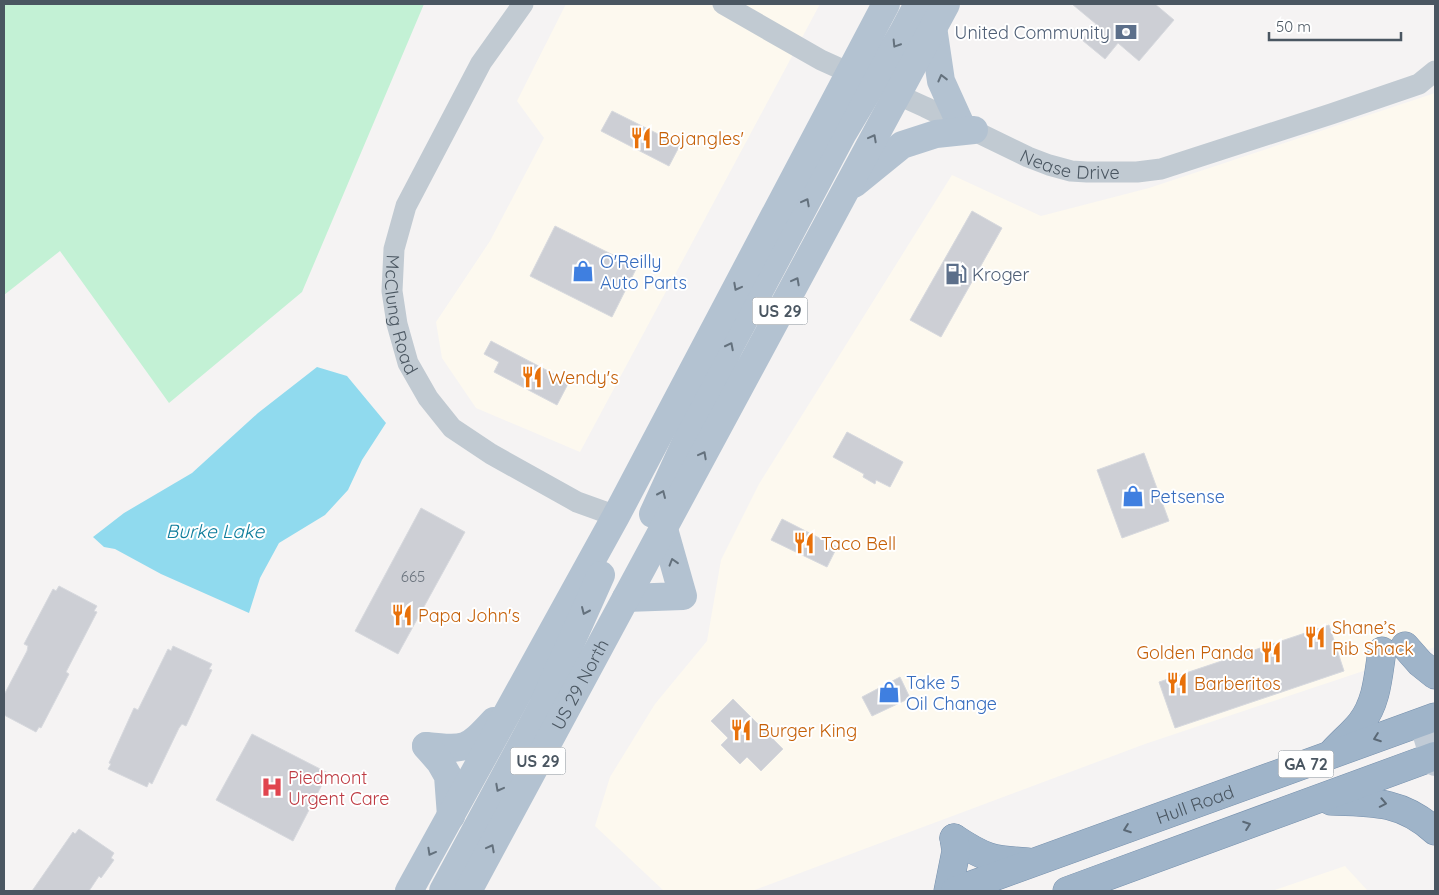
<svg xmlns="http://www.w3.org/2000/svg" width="1439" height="895" font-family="Quicksand,sans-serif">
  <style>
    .commercial { fill: #fdf9ef }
    .green { fill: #c3f1d5 }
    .water { fill: #90daee }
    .building { fill: #cdcfd5; stroke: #d7d9de }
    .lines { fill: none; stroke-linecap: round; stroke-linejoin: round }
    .trunk-casing { stroke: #7690ad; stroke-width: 29 }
    .minor { stroke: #c1cad2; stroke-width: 21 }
    .secondary { stroke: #c1cbd6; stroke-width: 28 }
    .primary { stroke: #b3c2d1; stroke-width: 28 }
    .trunk { stroke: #9fb4c9; stroke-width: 28 }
    .oneway { stroke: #64717d }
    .oneway2 { stroke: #5b6976 }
    .labels { text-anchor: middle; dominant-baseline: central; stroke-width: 4; stroke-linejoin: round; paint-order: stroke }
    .number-label { font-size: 15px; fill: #6b747e }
    .shield { fill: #fff; stroke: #808990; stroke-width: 1 }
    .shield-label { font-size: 16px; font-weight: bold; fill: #4a5661 }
    .service-label { font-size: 18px; fill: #4e5e75; stroke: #fff; text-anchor: end }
    .food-label { font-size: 18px; fill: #c56008; stroke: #fff; text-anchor: start }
    .street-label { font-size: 18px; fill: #4a5661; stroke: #fff }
    .shop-label { font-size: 18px; fill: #366cbe; stroke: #fff; text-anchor: start }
    .health-label { font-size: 18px; fill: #be3a42; stroke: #fff; text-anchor: start }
    .water-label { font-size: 19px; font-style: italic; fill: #0c7c9b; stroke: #fff }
  </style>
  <rect width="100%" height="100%" fill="#f5f3f3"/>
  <g class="commercial">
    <path d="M566,4H820L580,452L476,408L442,358L436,322L490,241L544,138L517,101Z"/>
    <path d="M1435,93V647L1145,744L752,891H664L595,826L610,777L655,704L707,641L721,560L759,484L952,175L1041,216L1149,188Z"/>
    <path d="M1345,866L1368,891H1272Z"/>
  </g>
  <path class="green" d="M4,4H424L302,292L169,403L60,251L4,295Z"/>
  <path class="water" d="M317,367L347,376L386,423L362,460L348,490L325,515L279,543L260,578L249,613L161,574L115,549L104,547L93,537L124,513L192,473L258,413Z"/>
  <g class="building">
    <path d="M1072,4H1155L1174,20L1139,61L1118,43L1105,59L1082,40L1096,24Z"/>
    <path d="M612,111L680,145L669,166L601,131Z"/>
    <path d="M972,211L1002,228L941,337L910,320Z"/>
    <path d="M555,226L637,267L612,317L530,276Z"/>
    <path d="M491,341L569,382L557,405L494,372L499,362L484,354Z"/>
    <path d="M847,432L903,462L890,487L876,480L875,484L863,477L864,474L833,457Z"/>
    <path d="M1144,453L1169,521L1122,538L1097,470Z"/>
    <path d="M421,508L465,532L398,654L355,631Z"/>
    <path d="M782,519L837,547L827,567L771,540Z"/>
    <path d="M59,586L97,606L94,611L97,612L66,672L69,674L41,728L39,727L36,732L4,715V695L27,651L28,646L24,644L53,589L56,591Z"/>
    <path d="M1329,625L1344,671L1175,728L1159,682Z"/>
    <path d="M173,646L212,664L209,669L212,670L186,726L182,724L179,728L152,784L149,782L147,787L108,769L111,764L109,763L134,708L138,710L168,649L171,651Z"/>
    <path d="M900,677L910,698L872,716L862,697Z"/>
    <path d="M733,699L783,749L761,771L747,757L740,764L721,745L728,738L711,721Z"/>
    <path d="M252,734L328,773L293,841L216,800Z"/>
    <path d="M79,829L114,853L111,858L114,860L101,878L99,876L89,891H32L73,832L75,834Z"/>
  </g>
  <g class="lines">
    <g class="trunk-casing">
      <g id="trunk">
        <path d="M1405,646L1420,663L1435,675"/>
        <path d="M1333,752C1342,742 1353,733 1361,723C1377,702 1378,677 1382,651"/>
        <path d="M1331,801C1373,802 1402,801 1435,831"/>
        <path d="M954,838C984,858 992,860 1028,862"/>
        <path d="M948,891L956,851L954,838"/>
        <path id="s4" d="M955,891L1435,717"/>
        <path d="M1067,891L1435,756"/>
      </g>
    </g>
    <g class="minor">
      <path id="s1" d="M523,4L481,63L406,206L394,249L392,291L397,324L408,363L428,398L452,428L491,454L577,502L616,516"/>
      <path id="s2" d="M723,4L821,60L925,107L1028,157L1049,165L1071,171L1087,172H1137L1161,169L1331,114L1419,84L1435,71"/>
    </g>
    <path class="secondary" d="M1423,722L1435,762"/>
    <g class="primary">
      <path d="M933,27L941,81L960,123"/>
      <path d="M854,184L902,145L936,134L974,130"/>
      <path d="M653,514L729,348L843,133L902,34L918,4"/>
      <path d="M626,598L683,596L664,529"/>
      <path d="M426,746C466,750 467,750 494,721"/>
      <path d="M426,746L440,762L448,776L451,816"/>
      <path d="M409,891L616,516L886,4"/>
      <path d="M443,891L542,707L601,575"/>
      <path id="s3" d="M468,891L946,4"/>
    </g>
    <use href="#trunk" class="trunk"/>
  </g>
  <defs><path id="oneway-chevron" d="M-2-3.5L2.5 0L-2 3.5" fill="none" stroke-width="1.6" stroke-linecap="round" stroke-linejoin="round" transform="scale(1.25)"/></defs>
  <g class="oneway">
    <use href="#oneway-chevron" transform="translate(896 44) rotate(122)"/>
    <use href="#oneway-chevron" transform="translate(942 78) rotate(-104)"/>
    <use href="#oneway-chevron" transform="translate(873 138) rotate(-62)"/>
    <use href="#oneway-chevron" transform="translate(806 202) rotate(-62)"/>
    <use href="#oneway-chevron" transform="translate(796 281) rotate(-62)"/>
    <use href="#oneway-chevron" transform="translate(737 287) rotate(118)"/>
    <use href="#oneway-chevron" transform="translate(730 346) rotate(-63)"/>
    <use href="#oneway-chevron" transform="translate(703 455) rotate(-62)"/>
    <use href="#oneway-chevron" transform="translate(662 494) rotate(-66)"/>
    <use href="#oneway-chevron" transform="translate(673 562) rotate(-107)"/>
    <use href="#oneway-chevron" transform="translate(585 611) rotate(114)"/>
    <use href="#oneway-chevron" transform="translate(499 788) rotate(118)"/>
    <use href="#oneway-chevron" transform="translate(491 848) rotate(-62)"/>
    <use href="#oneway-chevron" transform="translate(431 852) rotate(119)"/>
  </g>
  <g class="oneway2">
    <use href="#oneway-chevron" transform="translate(1377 738) rotate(160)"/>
    <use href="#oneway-chevron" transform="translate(1383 803) rotate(11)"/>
    <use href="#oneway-chevron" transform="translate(1247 825) rotate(-20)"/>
    <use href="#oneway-chevron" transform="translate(1127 829) rotate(160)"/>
  </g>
  <defs>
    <g id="bank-bare" transform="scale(1.725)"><path d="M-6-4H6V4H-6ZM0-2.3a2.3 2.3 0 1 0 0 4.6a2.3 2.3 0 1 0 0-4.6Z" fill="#5c6f8a" stroke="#fff" stroke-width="2.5" paint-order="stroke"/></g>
    <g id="restaurant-bare" transform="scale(1.725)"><path d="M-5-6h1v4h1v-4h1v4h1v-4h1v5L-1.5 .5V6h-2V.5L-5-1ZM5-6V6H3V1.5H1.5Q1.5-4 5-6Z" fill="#e8710a" stroke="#fff" stroke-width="2.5" paint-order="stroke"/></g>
    <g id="shop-bare" transform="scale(1.725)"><path d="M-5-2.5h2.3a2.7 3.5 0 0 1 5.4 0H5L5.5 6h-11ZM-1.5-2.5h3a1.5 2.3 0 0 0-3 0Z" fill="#3f7fe0" stroke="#fff" stroke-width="2.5" paint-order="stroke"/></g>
    <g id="fuel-bare" transform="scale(1.725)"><path d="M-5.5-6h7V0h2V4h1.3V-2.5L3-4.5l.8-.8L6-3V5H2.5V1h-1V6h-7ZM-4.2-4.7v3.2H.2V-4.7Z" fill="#5c6f8a" stroke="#fff" stroke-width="2.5" paint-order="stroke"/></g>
    <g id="hospital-bare" transform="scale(1.725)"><path d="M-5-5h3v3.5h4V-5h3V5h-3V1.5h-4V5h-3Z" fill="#e0444e" stroke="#fff" stroke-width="2.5" paint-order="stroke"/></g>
  </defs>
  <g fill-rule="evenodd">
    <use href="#bank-bare" x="1126" y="32"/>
    <use href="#restaurant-bare" x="641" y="138"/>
    <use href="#shop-bare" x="583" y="271"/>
    <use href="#fuel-bare" x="956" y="274"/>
    <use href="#restaurant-bare" x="532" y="377"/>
    <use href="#shop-bare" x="1133" y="496"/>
    <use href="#restaurant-bare" x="804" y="543"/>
    <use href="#restaurant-bare" x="402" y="615"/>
    <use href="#restaurant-bare" x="1315" y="637"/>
    <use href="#restaurant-bare" x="1271" y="652"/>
    <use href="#restaurant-bare" x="1177" y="683"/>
    <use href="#shop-bare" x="889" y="692"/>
    <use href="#restaurant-bare" x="741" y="730"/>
    <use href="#hospital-bare" x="272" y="787"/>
  </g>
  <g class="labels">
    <g class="number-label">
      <text x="413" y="576">665</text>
    </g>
    <g class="shield">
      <rect x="752.5" y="297.5" width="55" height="27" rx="4"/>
      <rect x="510.5" y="747.5" width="55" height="27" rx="4"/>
      <rect x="1278.5" y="750.5" width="55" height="27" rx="4"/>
    </g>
    <g class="shield-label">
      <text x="780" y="311">US 29</text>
      <text x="538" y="761">US 29</text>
      <text x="1306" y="764">GA 72</text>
    </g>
    <g class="service-label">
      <text x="1110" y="32">United Community</text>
      <text x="972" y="274" text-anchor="start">Kroger</text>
    </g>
    <g class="food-label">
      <text x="658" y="138">Bojangles'</text>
      <text x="548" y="377">Wendy's</text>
      <text x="821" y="543">Taco Bell</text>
      <text x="418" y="615">Papa John's</text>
      <text x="1332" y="627">Shane’s<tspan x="1332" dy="21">Rib Shack</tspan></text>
      <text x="1254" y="652" text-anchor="end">Golden Panda</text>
      <text x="1194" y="683">Barberitos</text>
      <text x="758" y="730">Burger King</text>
    </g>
    <g class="street-label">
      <text stroke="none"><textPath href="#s2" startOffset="385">Nease Drive</textPath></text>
      <text stroke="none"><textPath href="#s1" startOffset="345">McClung Road</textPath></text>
      <text stroke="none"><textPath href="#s3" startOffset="235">US 29 North</textPath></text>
      <text stroke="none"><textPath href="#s4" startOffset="255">Hull Road</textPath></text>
    </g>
    <g class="shop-label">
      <text x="600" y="261">O'Reilly<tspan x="600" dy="21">Auto Parts</tspan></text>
      <text x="1150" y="496">Petsense</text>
      <text x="906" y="682">Take 5<tspan x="906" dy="21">Oil Change</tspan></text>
    </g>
    <g class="health-label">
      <text x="288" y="777">Piedmont<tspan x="288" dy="21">Urgent Care</tspan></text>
    </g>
    <g class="water-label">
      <text x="215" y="531">Burke Lake</text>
    </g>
  </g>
  <rect width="1439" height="895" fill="none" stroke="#4a5661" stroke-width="10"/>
  <path d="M1269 32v8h132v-8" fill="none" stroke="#4a5661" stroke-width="2.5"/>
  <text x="1276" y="32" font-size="15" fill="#4a5661" stroke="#ffffff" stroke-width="4" paint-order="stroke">50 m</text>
</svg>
